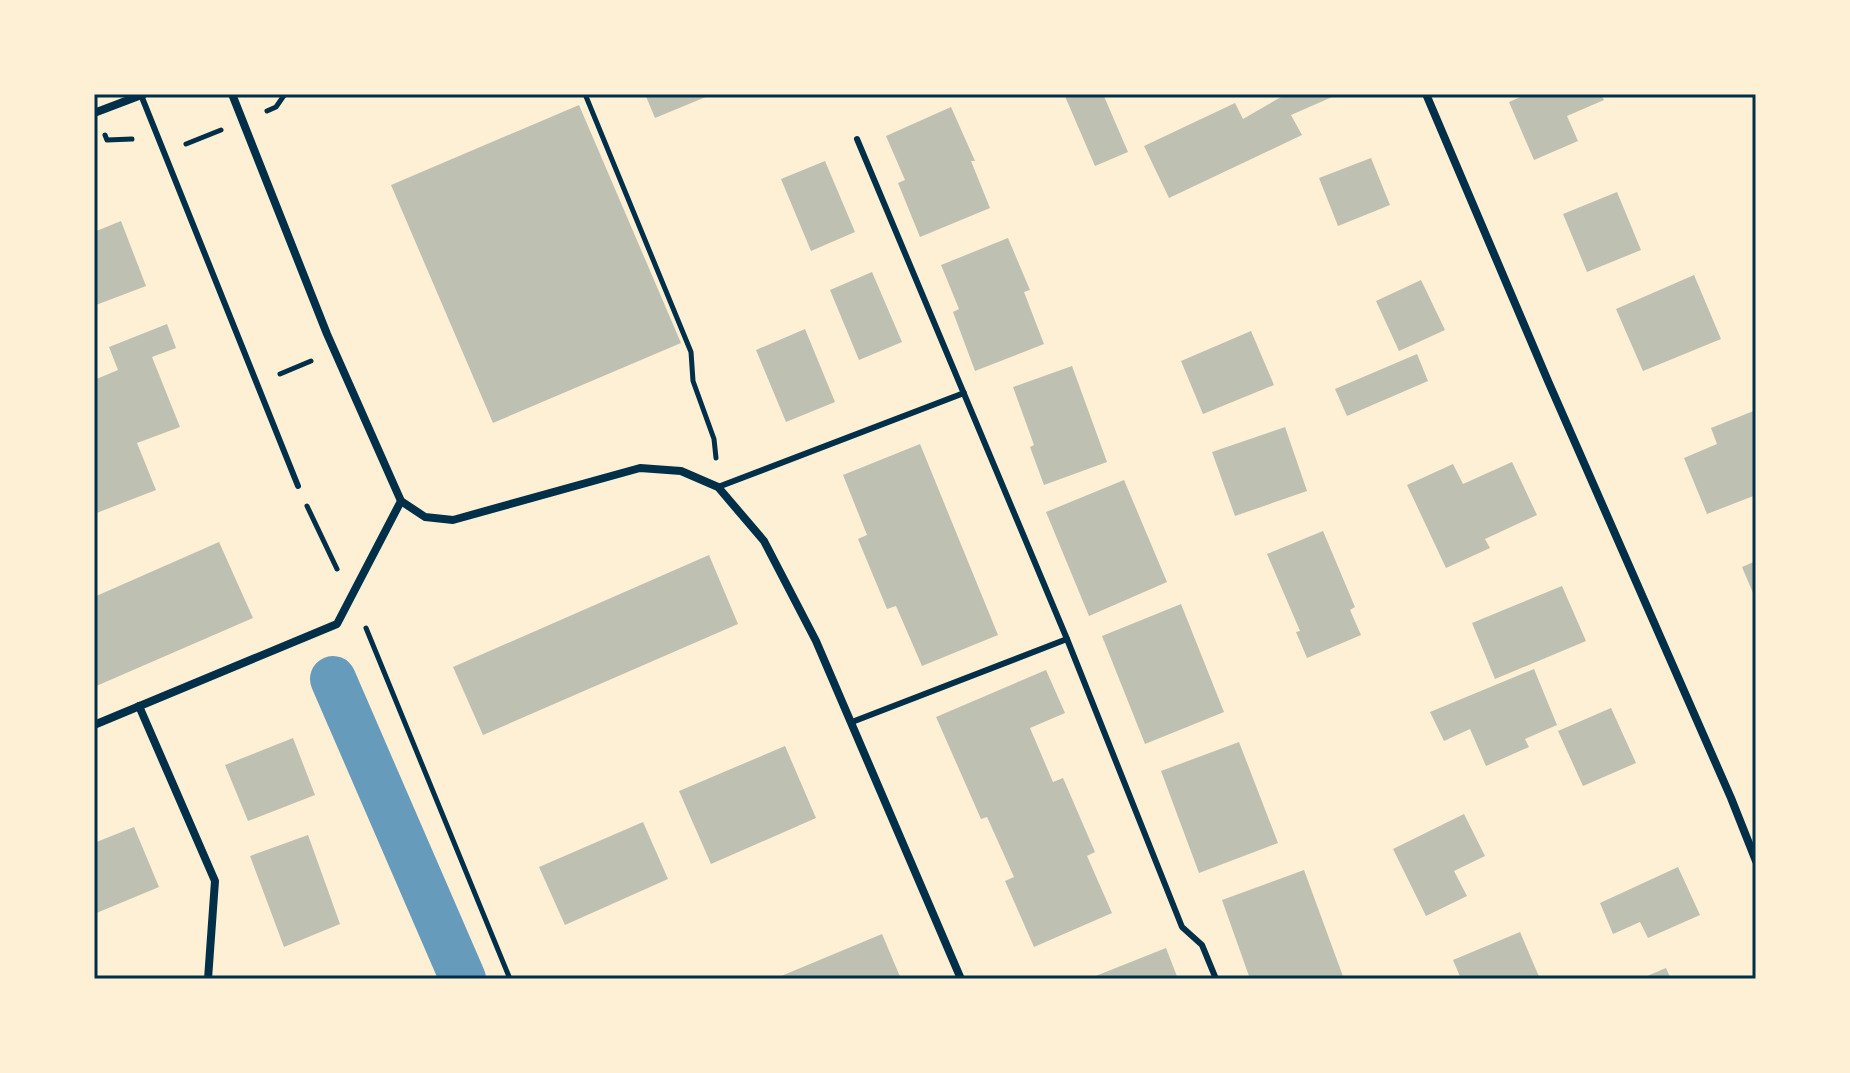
<svg xmlns="http://www.w3.org/2000/svg" width="1850" height="1073" font-family="Raleway,sans-serif">
  <style>
    .lines { fill: none; stroke-linecap: round; stroke-linejoin: round }
    .canal { stroke: #669bbc; stroke-width: 46 }
    .building { fill: #bec0b2 }
    .path { stroke: #003049; stroke-width: 5 }
    .service { stroke: #003049; stroke-width: 6 }
    .minor { stroke: #003049; stroke-width: 8 }
    .neatline { fill: none; stroke: #003049; stroke-width: 3 }
  </style>
  <rect width="100%" height="100%" fill="#fdf0d5"/>
  <g class="lines">
    <path class="canal" d="M333,679L463,979"/>
  </g>
  <g class="building">
    <path d="M645,94H713L655,118Z"/>
    <path d="M1064,94H1103L1128,152L1095,166Z"/>
    <path d="M1279,94H1339L1291,115L1302,135L1169,198L1144,146L1235,103L1243,119L1281,97Z"/>
    <path d="M1527,94H1601L1604,100L1567,116L1578,141L1534,160L1509,102Z"/>
    <path d="M579,105L681,343L493,423L391,185Z"/>
    <path d="M951,107L975,161H971L990,208L920,237L898,183L905,180L886,136Z"/>
    <path d="M1371,158L1390,205L1338,226L1319,178Z"/>
    <path d="M825,161L855,232L811,251L781,179Z"/>
    <path d="M1617,192L1641,250L1587,272L1563,214Z"/>
    <path d="M121,221L146,286L96,305L94,232Z"/>
    <path d="M1008,238L1030,290L1024,292L1044,344L975,371L953,312L959,309L941,265Z"/>
    <path d="M872,272L902,342L859,360L830,290Z"/>
    <path d="M1694,275L1721,339L1643,371L1616,309Z"/>
    <path d="M1421,280L1445,330L1399,351L1376,301Z"/>
    <path d="M167,324L176,348L152,357L180,427L137,443L156,490L94,514V380L118,370L109,347Z"/>
    <path d="M805,329L835,402L786,422L756,350Z"/>
    <path d="M1251,331L1274,385L1203,414L1181,361Z"/>
    <path d="M1417,354L1428,381L1347,416L1335,389Z"/>
    <path d="M1072,366L1107,462L1044,485L1030,447L1034,445L1013,387Z"/>
    <path d="M1756,410V495L1707,514L1684,458L1717,444L1711,428Z"/>
    <path d="M1285,427L1307,491L1235,516L1212,452Z"/>
    <path d="M920,444L998,635L922,666L896,606L887,609L858,539L867,535L843,475Z"/>
    <path d="M1512,462L1537,515L1485,539L1490,548L1446,568L1407,485L1453,464L1463,484Z"/>
    <path d="M1124,480L1167,582L1089,616L1046,512Z"/>
    <path d="M1323,531L1355,607L1350,610L1361,635L1307,658L1296,632L1300,631L1267,554Z"/>
    <path d="M219,542L253,618L94,687V597Z"/>
    <path d="M709,555L738,624L483,735L453,667Z"/>
    <path d="M1756,561V600L1742,567Z"/>
    <path d="M1562,586L1586,641L1495,679L1472,623Z"/>
    <path d="M1181,604L1224,712L1145,744L1102,636Z"/>
    <path d="M1534,669L1557,725L1525,739L1529,747L1486,766L1470,729L1444,741L1430,712Z"/>
    <path d="M1046,670L1065,713L1030,728L1053,782L1063,778L1095,852L1087,856L1112,913L1034,947L1005,881L1014,877L987,817L981,819L936,717Z"/>
    <path d="M1611,708L1636,763L1583,786L1558,731Z"/>
    <path d="M293,738L315,795L248,821L225,765Z"/>
    <path d="M1239,742L1278,843L1199,873L1161,771Z"/>
    <path d="M785,746L816,818L711,864L679,791Z"/>
    <path d="M1464,814L1485,856L1454,871L1467,896L1426,916L1393,849Z"/>
    <path d="M643,822L668,879L565,925L539,867Z"/>
    <path d="M134,827L159,887L94,914V843Z"/>
    <path d="M308,835L340,924L284,947L250,856Z"/>
    <path d="M1678,867L1700,915L1648,938L1640,922L1613,934L1600,903Z"/>
    <path d="M1304,870L1344,979H1250L1222,900Z"/>
    <path d="M1520,932L1540,979H1461L1453,960Z"/>
    <path d="M882,934L901,979H774Z"/>
    <path d="M1166,948L1178,979H1088Z"/>
    <path d="M1666,968L1671,979H1640Z"/>
  </g>
  <g class="lines">
    <g class="path">
      <path d="M585,94L691,352L693,381L714,439L716,458"/>
      <path d="M267,111L276,107L285,94"/>
      <path d="M105,135L107,140L132,139"/>
      <path d="M186,144L221,130"/>
      <path d="M280,374L311,361"/>
      <path d="M307,506L337,569"/>
      <path d="M366,628L510,979"/>
    </g>
    <g class="service">
      <path d="M141,95L298,486"/>
      <path d="M857,139L1067,639L1182,927L1202,945L1216,979"/>
      <path d="M718,487L964,393"/>
      <path d="M852,722L1067,639"/>
    </g>
    <g class="minor">
      <path d="M232,94L327,334L401,501L425,517L453,520L640,468L681,471L718,487L764,541L816,641L961,979"/>
      <path d="M1426,94L1548,381L1731,798L1756,861"/>
      <path d="M94,113L144,94"/>
      <path d="M139,706L215,881L208,979"/>
      <path d="M94,725L337,624L401,501"/>
    </g>
  </g>
  <rect width="1850" height="1073" fill="none" stroke="#fdf0d5" stroke-width="192"/>
  <rect x="96" y="96" width="1658" height="881" class="neatline"/>
</svg>
